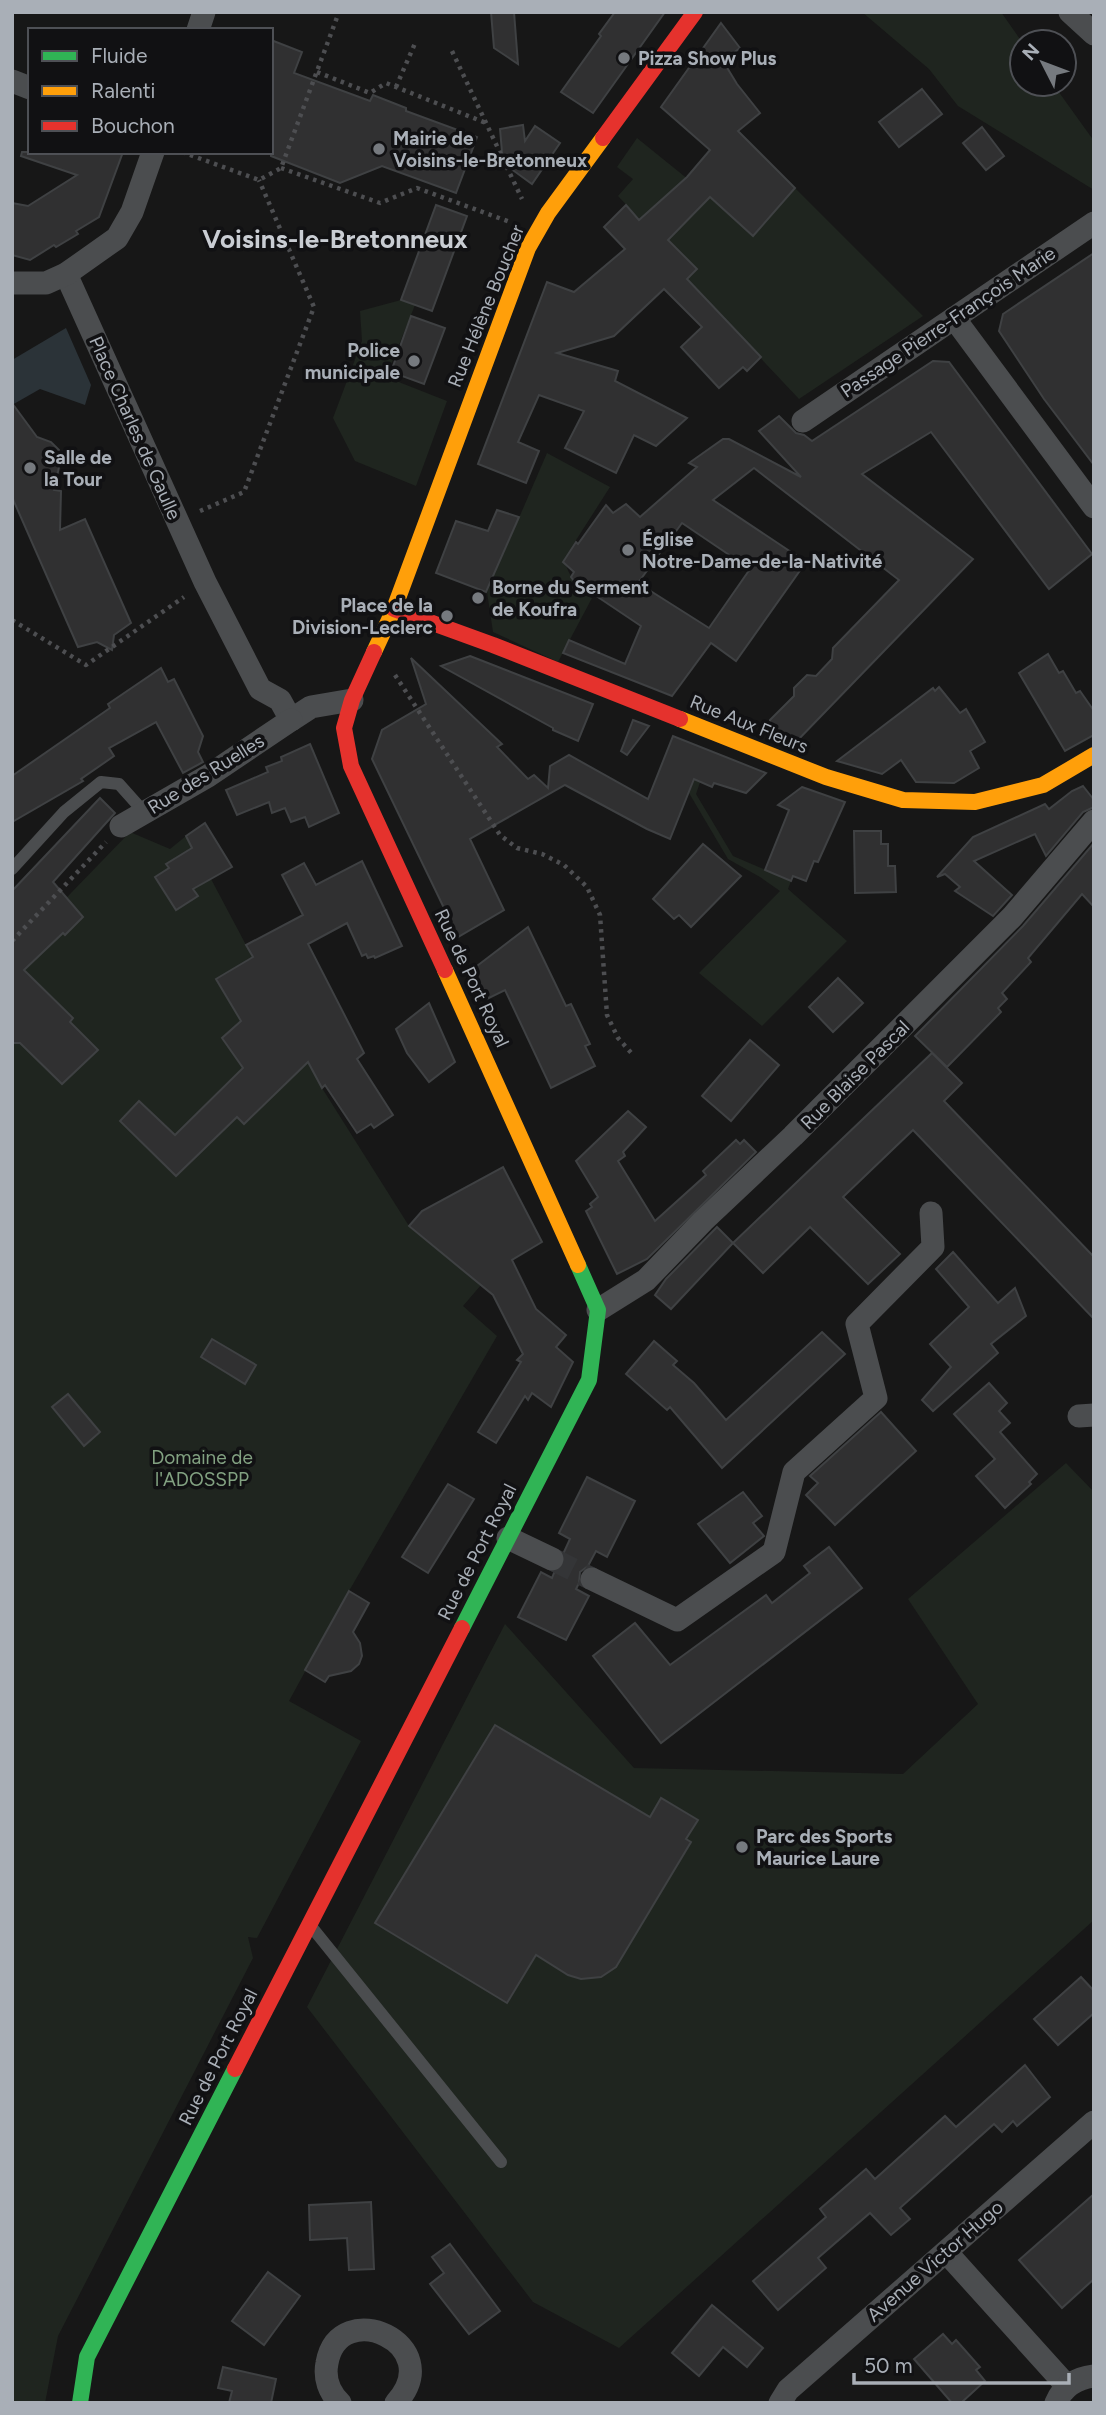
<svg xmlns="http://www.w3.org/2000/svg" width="1106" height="2415" font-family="Figtree,sans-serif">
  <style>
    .green { fill: #1f251f }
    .water { fill: #2b3338 }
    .building { fill: #303031; stroke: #3f4143; stroke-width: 2; fill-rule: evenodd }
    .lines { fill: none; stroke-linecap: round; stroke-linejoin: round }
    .street-tunnel { stroke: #343537; stroke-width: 23; stroke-dasharray: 23 11; stroke-linecap: butt }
    .path { stroke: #4d4e51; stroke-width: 4.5; stroke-dasharray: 3.5 5; stroke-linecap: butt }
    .lane { stroke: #4b4d4f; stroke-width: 12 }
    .street { stroke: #4b4d4f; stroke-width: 23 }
    .fast { stroke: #30b455; stroke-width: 16 }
    .slow { stroke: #ff9f0a; stroke-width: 16 }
    .jam { stroke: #e5322d; stroke-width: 16 }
    .poi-dot { fill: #767a7f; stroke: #111113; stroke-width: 2.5 }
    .labels { text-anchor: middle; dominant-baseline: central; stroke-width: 7; stroke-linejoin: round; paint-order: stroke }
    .poi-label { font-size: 19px; font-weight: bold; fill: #a9afb7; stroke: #111113; text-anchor: start }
    .street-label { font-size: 19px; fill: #a9afb7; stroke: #111113 }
    .park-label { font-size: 19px; fill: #82a181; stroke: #111113 }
    .district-label { font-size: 26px; font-weight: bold; fill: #c9cdd3; stroke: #111113 }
  </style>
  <rect width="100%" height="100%" fill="#171717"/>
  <g class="green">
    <path d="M862,12H1001L1022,42V84H1053L1094,141V190L958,106L929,69Z"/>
    <path d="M637,138L710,197L755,148L923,316L799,399L658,249L663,244L618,196L633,179L617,167Z"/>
    <path d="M401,300L415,305L386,377L447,401L416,486L355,461L333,418L362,341L360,311Z"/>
    <path d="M547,453L610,487L564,559C569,577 577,587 592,598L558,662L493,632L487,592Z"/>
    <path d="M699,766L705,768L696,794L733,856L791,881L788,889L847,941L762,1026L699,973L780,891L760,877L728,859L689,793Z"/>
    <path d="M130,832L170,849L186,836L211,879L322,1088L409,1226L481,1285L463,1306L497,1336L349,1591L289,1701L361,1741L257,1938L248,1937L253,1958L58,2336L45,2403H12V954Z"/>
    <path d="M1066,1463L1094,1492V1920L619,2348L533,2302L307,2007L505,1624L634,1768L903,1774L978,1704L908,1599Z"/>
  </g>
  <path class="water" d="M66,328L91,385L85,405L40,389L12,405V360Z"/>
  <g class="building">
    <path d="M491,12H514L518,64L494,48Z"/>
    <path d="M615,12H665L593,113L561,92L601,36L599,34Z"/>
    <path d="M721,23L740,48L723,61L737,84L760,113L738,131L795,188L753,236L710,197L668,240L697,269L687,279L761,357L747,371L743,367L719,388L681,347L702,327L664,289L614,336L557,353L618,371L615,381L687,418L656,446L634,435L616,473L565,448L584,411L539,395L518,442L539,451L526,483L478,464L547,282L574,292L625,249L604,227L626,205L639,220L687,177L710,150L661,107Z"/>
    <path d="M271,40L302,52L294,73L370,101L373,95L406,108V111L477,137L456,193L382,166L340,183L271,156Z"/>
    <path d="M922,89L942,114L899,147L879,122Z"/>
    <path d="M523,125L525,141L535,126L560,143L532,184L503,163L500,129Z"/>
    <path d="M982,127L1004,156L986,170L963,143Z"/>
    <path d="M22,152H123L99,217L76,231L78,234L56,247L54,245L30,260L12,255V203L28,206L77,175L21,156Z"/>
    <path d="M436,205L467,216L432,311L401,300Z"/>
    <path d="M1094,253V465L1044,399L999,331L1003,314Z"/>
    <path d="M411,316L445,328L424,384L391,372Z"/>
    <path d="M933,361L949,362L1092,554L1049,589L931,432L862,474L973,559L794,744L769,735L770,720L794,696V688L807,675L816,676L832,659L833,648L899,580L754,468L713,500L806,562L736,661L711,643L672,696L563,653L569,640L625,664L641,626L574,581L571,577L574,572L563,562L576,542L578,544L606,505L613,513L626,504L640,517L697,467L689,463L723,439H729L801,477L759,431L779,416L796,433L804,435L812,441ZM682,523L750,569L709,628L638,583Z"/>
    <path d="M12,403L37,437L51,442L59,450L61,458L54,490L61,491L60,530L85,519L131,623L114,635L112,650L97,642L78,647L12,497Z"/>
    <path d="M497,510L519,517L486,592L436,573L456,521L488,531Z"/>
    <path d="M1048,654L1059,673L1063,671L1076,693L1080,691L1094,711V735L1065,751L1019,673Z"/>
    <path d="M470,656L593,704L578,741L553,730V728L441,666Z"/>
    <path d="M411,658L502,744L497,747L528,779L534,775L548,788L550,766L569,755L648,799L673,736L766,773L746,793L714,783L712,787L694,779L670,839L647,829L565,785L470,839L504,910L458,937L372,759L382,730L426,704Z"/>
    <path d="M161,668L168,682L174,679L203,736L198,752L203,762L183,773L156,722L109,748L114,756L81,779L83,781L12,822V776L110,708L108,704Z"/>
    <path d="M939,687L960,713L966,709L985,742L970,751L979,768L954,783L916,782L901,760L882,774L837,761L933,688L935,691Z"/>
    <path d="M633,720L649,726L627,755L621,751Z"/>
    <path d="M310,744L339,813L309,827L305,817L291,822L285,808L272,813L269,802L237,815L226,790L268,772L266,767L282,761L281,757Z"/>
    <path d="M1083,786L1094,800V807L1083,812L1046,856L1035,834L974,861L1012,895L993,916L955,891L960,887L945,874L937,877L973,837L1045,804L1049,809L1072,791Z"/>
    <path d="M802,787L845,802L818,862L814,861L806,881L793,876L791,881L765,870L789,810L778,805Z"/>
    <path d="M100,798L115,813L53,882L83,917L65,935L63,933L24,970L73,1018L70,1022L98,1050L62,1084L20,1043H12V891Z"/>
    <path d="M205,823L232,867L193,889L198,896L176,910L155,877L169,868L166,864L192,848L186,836Z"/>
    <path d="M854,831H881V844H888V866H895L896,892L855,893Z"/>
    <path d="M1094,843V907L1082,894L1028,958L1031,962L1002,993L1007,999L998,1008L1001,1012L947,1067L915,1036L1023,926Z"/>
    <path d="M703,844L741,876L691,927L679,915L674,919L653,899Z"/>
    <path d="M362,861L402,946L375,958L374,956L368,958L366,954L362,956L347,923L308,944L364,1053L357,1059L393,1115L374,1128L371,1124L357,1133L325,1085L322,1088L308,1062L244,1124L237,1117L176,1176L120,1121L139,1101L175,1135L243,1068L222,1038L241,1021L216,979L253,957L246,945L303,915L282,875L304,863L316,885Z"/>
    <path d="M528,927L566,1006L571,1004L590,1044L585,1046L595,1066L551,1088L505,990L487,999L473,969Z"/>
    <path d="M838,978L863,1003L833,1032L809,1007Z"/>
    <path d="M429,1003L455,1062L429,1082L407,1053L396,1029Z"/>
    <path d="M750,1040L779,1065L731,1121L702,1096Z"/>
    <path d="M932,1053L962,1083L944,1101L1094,1257V1319L913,1130L843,1197L900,1254L868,1284L810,1227L763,1273L733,1243Z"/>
    <path d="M628,1111L646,1127L623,1152L625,1156L618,1161L655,1221L706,1175L703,1171L736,1140L740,1144L744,1140L756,1152L647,1259L617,1274L586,1211L592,1207L590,1204L598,1197L576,1161Z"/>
    <path d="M503,1167L542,1242L512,1260L536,1309L566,1335L556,1347L573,1362L551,1407L532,1393L528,1400L525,1396L496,1443L478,1432L521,1362L517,1360L523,1354L493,1295L409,1226L422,1211Z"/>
    <path d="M717,1227L733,1243L671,1309L655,1295L666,1279Z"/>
    <path d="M953,1252L998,1303L1015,1288L1026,1316L991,1344L998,1353L933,1411L922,1400L951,1367L930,1344L969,1307L936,1269Z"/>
    <path d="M822,1332L845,1354L722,1468L670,1407L667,1410L626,1374L654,1341L677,1361L673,1365L694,1383L726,1420Z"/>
    <path d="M212,1339L256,1365L245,1384L201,1357Z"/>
    <path d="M989,1383L1007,1403L999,1411L1010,1423L1000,1432L1037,1474L1029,1482L1031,1484L1005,1508L976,1476L995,1459L954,1414Z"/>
    <path d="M68,1394L100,1432L84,1446L52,1407Z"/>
    <path d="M881,1412L916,1451L835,1525L806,1495L818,1483L810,1476Z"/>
    <path d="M587,1477L635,1501L607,1557L596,1551L588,1566L580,1572L579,1583L576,1589L589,1596L566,1640L518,1617L541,1572L552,1578L554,1573L564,1566V1552L570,1539L559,1533Z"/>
    <path d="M448,1484L474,1499L428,1573L402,1557Z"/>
    <path d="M743,1492L762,1516L753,1523L764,1536L730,1563L698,1524Z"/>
    <path d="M829,1547L862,1588L661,1743L593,1656L635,1623L670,1665L766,1595L772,1603L810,1573L804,1566Z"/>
    <path d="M349,1591L369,1603L353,1632L360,1643L362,1656L359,1664L351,1671L329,1676L325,1682L305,1670Z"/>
    <path d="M495,1725L650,1817L661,1798L698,1820L686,1839L691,1842L616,1967L601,1977L581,1979L568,1975L536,1955L507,2003L375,1923Z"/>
    <path d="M1081,1977L1094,1991V2013L1058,2045L1034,2019Z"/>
    <path d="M1025,2065L1050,2097L1017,2126L1013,2121L1002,2132L994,2124L900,2208L910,2219L891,2235L870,2213L818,2258L826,2268L778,2310L753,2281L826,2217L820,2209L866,2169L875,2179L945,2116L956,2127Z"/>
    <path d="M1094,2194V2279L1062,2308L1019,2260Z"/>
    <path d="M371,2202L374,2269L349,2270L347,2238L310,2240L309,2205Z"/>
    <path d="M450,2244L500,2311L469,2334L430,2284L444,2273L432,2257Z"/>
    <path d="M268,2272L300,2296L264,2345L232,2321Z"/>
    <path d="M712,2305L763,2348L747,2367L723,2347L699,2376L672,2353Z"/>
    <path d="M943,2334L952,2344L956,2340L980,2367L976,2370L985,2381L961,2403H952L914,2359Z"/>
    <path d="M223,2367L276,2379L271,2403H229L232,2391L218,2388Z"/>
  </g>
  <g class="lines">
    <path class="street-tunnel" d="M552,1559L592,1579"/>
    <g class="path">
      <path d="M452,51L522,199"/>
      <path d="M317,72L370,93L386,83L486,123"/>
      <path d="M396,87L416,41"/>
      <path d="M182,152L259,180L281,168L339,12"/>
      <path d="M281,168L380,203L417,188L510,222"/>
      <path d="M200,511L244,492L314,307L259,180"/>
      <path d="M12,620L86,665L184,597"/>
      <path d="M395,675L500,835L517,848L542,854L564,865L587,887L600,915L607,1015L618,1038L634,1056"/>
      <path d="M12,941L106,842"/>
    </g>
    <g class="lane">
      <path d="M12,869L64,812L101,782L119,784L144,812"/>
      <path d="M310,1925L501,2162"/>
    </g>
    <g class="street">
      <path d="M1070,12L1094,34"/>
      <path d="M198,30L204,12"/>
      <path d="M12,81L30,88"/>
      <path d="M66,274L205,582L260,689L280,700L291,720L311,707L352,700"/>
      <path d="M12,283H46L66,274L117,238L132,212L153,152"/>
      <path d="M954,318L1094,507"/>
      <path d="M803,421L1094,223"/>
      <path d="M121,826L208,776L291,720"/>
      <path d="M598,1310L646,1280L703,1221L793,1136L1012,917L1094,821"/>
      <path d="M1079,1416L1094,1415"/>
      <path d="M508,1538L552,1559"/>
      <path d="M592,1579L677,1620L774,1552L794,1472L876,1398L857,1324L933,1247L931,1213"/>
      <path d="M947,2253L1067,2386"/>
      <path d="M340,2403C329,2392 324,2378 327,2363C339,2295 449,2344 396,2403"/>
      <path d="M780,2403L788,2390L1094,2122"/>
      <path d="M1056,2403C1063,2386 1077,2378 1094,2376"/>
    </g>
    <g class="fast">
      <path d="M462,1628L589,1380L598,1310L578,1265"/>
      <path d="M80,2403L87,2357L235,2069"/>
    </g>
    <g class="slow">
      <path d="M374,652L394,609L528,248L548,213L603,138"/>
      <path d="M680,719L826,777L903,800L975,802L1043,785L1094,755"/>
      <path d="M445,970L578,1265"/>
    </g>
    <g class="jam">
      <path d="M603,138L695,12"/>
      <path d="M394,609L493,645L680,719"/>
      <path d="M374,652L352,700L344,728L351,766L445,970"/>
      <path d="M235,2069L462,1628"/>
    </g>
  </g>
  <g class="poi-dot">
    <circle cx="624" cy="58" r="7"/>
    <circle cx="379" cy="149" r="7"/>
    <circle cx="414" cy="361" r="7"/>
    <circle cx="30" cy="468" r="7"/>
    <circle cx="628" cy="550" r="7"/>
    <circle cx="478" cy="598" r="7"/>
    <circle cx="447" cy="616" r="7"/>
    <circle cx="742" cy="1847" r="7"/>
  </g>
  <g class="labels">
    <g class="poi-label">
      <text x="638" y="58">Pizza Show Plus</text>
      <text x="393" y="138">Mairie de<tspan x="393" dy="22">Voisins-le-Bretonneux</tspan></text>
      <text x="400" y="350" text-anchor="end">Police<tspan x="400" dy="22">municipale</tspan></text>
      <text x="44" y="457">Salle de<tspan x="44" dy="22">la Tour</tspan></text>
      <text x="642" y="539">Église<tspan x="642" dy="22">Notre-Dame-de-la-Nativité</tspan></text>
      <text x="492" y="587">Borne du Serment<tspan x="492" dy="22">de Koufra</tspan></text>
      <text x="433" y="605" text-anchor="end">Place de la<tspan x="433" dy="22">Division-Leclerc</tspan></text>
      <text x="756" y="1836">Parc des Sports<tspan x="756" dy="22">Maurice Laure</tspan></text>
    </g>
    <g class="street-label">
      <text transform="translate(486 306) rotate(-68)">Rue Hélène Boucher</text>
      <text transform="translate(948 322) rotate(-34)">Passage Pierre-François Marie</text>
      <text transform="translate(135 428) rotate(66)">Place Charles de Gaulle</text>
      <text transform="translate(749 724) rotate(22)">Rue Aux Fleurs</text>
      <text transform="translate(206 774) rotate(-32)">Rue des Ruelles</text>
      <text transform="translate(472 978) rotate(65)">Rue de Port Royal</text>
      <text transform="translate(855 1075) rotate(-45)">Rue Blaise Pascal</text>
      <text transform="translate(477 1552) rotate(-63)">Rue de Port Royal</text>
      <text transform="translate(218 2057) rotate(-63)">Rue de Port Royal</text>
      <text transform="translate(935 2261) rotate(-41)">Avenue Victor Hugo</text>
    </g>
    <g class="park-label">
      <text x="202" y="1457">Domaine de<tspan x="202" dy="22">l'ADOSSPP</tspan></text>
    </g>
    <g class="district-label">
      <text x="335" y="239">Voisins-le-Bretonneux</text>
    </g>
  </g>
  <rect width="1106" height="2415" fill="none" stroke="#a9afb7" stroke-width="28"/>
  <rect x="28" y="28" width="245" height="126" fill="#111113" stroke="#4e5055" stroke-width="2"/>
  <rect x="42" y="51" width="35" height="10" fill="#30b455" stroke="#4e5055" stroke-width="2"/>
  <text x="91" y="63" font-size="21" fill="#a9afb7">Fluide</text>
  <rect x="42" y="86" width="35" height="10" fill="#ff9f0a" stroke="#4e5055" stroke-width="2"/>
  <text x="91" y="98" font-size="21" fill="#a9afb7">Ralenti</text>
  <rect x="42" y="121" width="35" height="10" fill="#e5322d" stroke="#4e5055" stroke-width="2"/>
  <text x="91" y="133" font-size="21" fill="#a9afb7">Bouchon</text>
  <g transform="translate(1043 63) rotate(312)"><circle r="33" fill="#111113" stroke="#4e5055" stroke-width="2"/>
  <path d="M0-5L12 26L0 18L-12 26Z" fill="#767a7f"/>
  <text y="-10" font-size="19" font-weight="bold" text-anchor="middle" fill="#a9afb7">N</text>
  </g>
  <path d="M854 2373v10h215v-10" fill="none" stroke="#a9afb7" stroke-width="3.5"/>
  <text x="864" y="2373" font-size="21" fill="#a9afb7" stroke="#111113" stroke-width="5" paint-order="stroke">50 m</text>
</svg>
